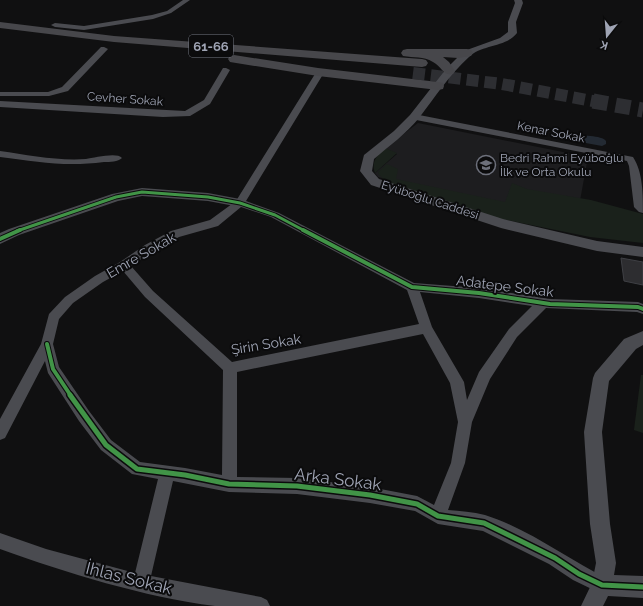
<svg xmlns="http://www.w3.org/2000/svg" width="643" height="606" font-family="Raleway,sans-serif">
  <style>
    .built { fill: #1d1d1f }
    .green { fill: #1a211b }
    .water { fill: #232a33 }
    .building { fill: #2d2d30; stroke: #3f4045 }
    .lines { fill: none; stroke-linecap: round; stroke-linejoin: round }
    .primary-tunnel-far1 { stroke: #2d2e32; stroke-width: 12; stroke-dasharray: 12 6; stroke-linecap: butt }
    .primary-tunnel { stroke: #2d2e32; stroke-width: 15; stroke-dasharray: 15 8; stroke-linecap: butt }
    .minor { fill: #4a4b50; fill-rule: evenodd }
    .tertiary { fill: #4a4b50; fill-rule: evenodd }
    .primary { fill: #47474b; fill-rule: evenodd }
    .cycleway-far2-casing { stroke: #0b0b0c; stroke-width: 5 }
    .cycleway-far1-casing { stroke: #0b0b0c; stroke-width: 6 }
    .cycleway-casing { stroke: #0b0b0c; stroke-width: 8 }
    .cycleway-far2 { stroke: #419447; stroke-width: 3 }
    .cycleway-far1 { stroke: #419447; stroke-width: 4 }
    .cycleway { stroke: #419447; stroke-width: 5 }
    .labels { text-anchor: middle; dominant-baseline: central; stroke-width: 4; stroke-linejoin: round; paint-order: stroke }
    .far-street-label { font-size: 12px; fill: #9fa4b4; stroke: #0b0b0c }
    .far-poi-label { font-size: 12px; fill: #9fa4b4; stroke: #0b0b0c; text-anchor: start }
    .shield { fill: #0b0b0c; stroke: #737682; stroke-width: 1 }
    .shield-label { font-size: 13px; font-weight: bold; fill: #9fa4b4 }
    .street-label { font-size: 14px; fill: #9fa4b4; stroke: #0b0b0c }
    .near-street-label { font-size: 17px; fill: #9fa4b4; stroke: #0b0b0c }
  </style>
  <rect width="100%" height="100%" fill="#101011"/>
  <path class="built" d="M418,123L588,157L577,217L493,209L378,177L375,173L397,154L385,148Z"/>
  <g class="green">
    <path d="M385,148L397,153L375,173C371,161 377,156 385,148Z"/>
    <path d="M387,164L398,169L396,179L505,202L512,183L527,189L591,200L643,214V243L590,237L497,218L387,182L379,175L378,172Z"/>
    <path d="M641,375H643V433L634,430Z"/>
  </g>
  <path class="water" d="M572,134C580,136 602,135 606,141V144L602,146L575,141L571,138Z"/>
  <path class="building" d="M621,258L643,262V285L624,281Z"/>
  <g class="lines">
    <path class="primary-tunnel-far1" d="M413,73L502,84L598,102"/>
    <path class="primary-tunnel" d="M593,101L643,110"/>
    <g class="minor">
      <path d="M183,0H190L171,13L153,19L84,30L55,27L51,25L55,23L84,26L152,15L167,11Z"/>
      <path d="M101,47H104L108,49L68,91L49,96H0V92H48L62,87Z"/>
      <path d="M223,68H226L230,70L210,104L190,116L163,117L0,107V101L185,111L204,100Z"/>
      <path d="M315,74H321L322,76L246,201L279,213L414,283L479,288L550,299L638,302L643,304V314L637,312L546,308L517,337L490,379L472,422L465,463L448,510C460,511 473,512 485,515C529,529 567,559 608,579L611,585L608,591L602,594L573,580L549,564L483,531L438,524L415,511L370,503L297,494L229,492L173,481L151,576L261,597L267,600L270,606C252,606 233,606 215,606C144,597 67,573 0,549V533L46,549L135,573L158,479L132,474L101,450L79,421L48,373L45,361L5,438L0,440V419L41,344L49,314L65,297L95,276L120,262L145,245L171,231L210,220L236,201ZM241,207L271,217L407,290L419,324L232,362L153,291L131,266L153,251L179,237L218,226ZM123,271L145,297L223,370L222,475L185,468L140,462L111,440L89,411L59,367L53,344L59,319L73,303L103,282ZM420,292L479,298L532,306L509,329L479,372L467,400L464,382L432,327ZM423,334L450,383L458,422L451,463L434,505L417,496L370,487L297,478L237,477V372Z"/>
      <path d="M414,114L633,157C643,172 643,195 643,213L639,212L634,207L629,166L627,161L411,119L410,117L411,115Z"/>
      <path d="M0,151C28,155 57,161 86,159C94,158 117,152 122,158C118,162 110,162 104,162C66,167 38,162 0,157Z"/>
    </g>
    <g class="tertiary">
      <path d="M514,0H522L523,3L516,22L517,33C505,48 482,44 469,57C449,75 435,97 419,118C406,134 389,146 374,159L372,171L379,179L503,219L597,241L643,247V257L597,251L501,228L371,185L360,171L364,155L394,131L410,115L446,69L464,51L500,38L508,32V22L515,3Z"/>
      <path d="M142,188L208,193L240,199L245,200L246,203L245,206L240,207L208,201L142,196L118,201L19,235L0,244V233L9,229L112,194Z"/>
      <path d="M643,331V345L636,349L609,381L602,432L610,524L616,563L614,575L643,576V598L608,596L603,606H581L592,583L596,563L590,524L584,432L593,378L595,373L624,339Z"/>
    </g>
    <g class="primary">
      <path d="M0,22L114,36L422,59L426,60L428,63L426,66L422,67L114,42L0,28Z"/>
      <path d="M407,49H467L471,50L473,53L471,56L458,58L443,57L449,62L455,71L453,74C443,76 442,67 433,62C423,56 414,58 403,56L401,53L403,50Z"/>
      <path d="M234,55L318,68L438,82L443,83L444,86L443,89L438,90L318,76L230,62L228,59L230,56Z"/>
    </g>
    <g class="cycleway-far2-casing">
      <path id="cycleway-far2" d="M17,231L116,197L142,192L208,197L240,203L275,215L305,231"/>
    </g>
    <g class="cycleway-far1-casing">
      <g id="cycleway-far1">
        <path d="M303,230L412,287L479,293L550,304L638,307L643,309"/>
        <path d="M0,239L20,230"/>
        <path d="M47,344L53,369L71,396"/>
      </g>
    </g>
    <g class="cycleway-casing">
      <path id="cycleway" d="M70,395L106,445L137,469L185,475L229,484L297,486L370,495L417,504L438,516L484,523L555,558L579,574L602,585L643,587"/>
    </g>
    <use href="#cycleway-far2" class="cycleway-far2"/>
    <use href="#cycleway-far1" class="cycleway-far1"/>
    <use href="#cycleway" class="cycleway"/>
  </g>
  <defs>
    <g id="school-ring" transform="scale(1)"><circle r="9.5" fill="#0b0b0c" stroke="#6d707b" stroke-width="1.5"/><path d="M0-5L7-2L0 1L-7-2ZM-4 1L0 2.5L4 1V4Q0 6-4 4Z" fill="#6d707b"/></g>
  </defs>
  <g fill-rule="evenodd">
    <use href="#school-ring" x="486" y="165"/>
  </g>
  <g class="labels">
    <g class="far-street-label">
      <text transform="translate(125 99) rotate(4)">Cevher Sokak</text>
      <text transform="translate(551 132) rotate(11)">Kenar Sokak</text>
      <text transform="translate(430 200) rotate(18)">Eyüboğlu Caddesi</text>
    </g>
    <g class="far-poi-label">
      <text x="500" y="158">Bedri Rahmi Eyüboğlu<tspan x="500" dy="14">İlk ve Orta Okulu</tspan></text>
    </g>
    <rect class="shield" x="189" y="35" width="44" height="22" rx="3"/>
    <g class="shield-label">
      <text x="211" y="46">61-66</text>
    </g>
    <g class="street-label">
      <text transform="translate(141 255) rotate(-30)">Emre Sokak</text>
      <text transform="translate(505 286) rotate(7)">Adatepe Sokak</text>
      <text transform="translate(266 344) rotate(-9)">Şirin Sokak</text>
    </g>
    <g class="near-street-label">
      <text transform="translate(338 479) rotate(7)">Arka Sokak</text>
      <text transform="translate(129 578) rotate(14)">İhlas Sokak</text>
    </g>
  </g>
  <g transform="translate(607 36) rotate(197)" stroke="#0b0b0c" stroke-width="3" paint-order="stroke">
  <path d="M0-3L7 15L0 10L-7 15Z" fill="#9fa4b4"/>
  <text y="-6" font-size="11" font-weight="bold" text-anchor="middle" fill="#9fa4b4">K</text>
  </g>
</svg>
